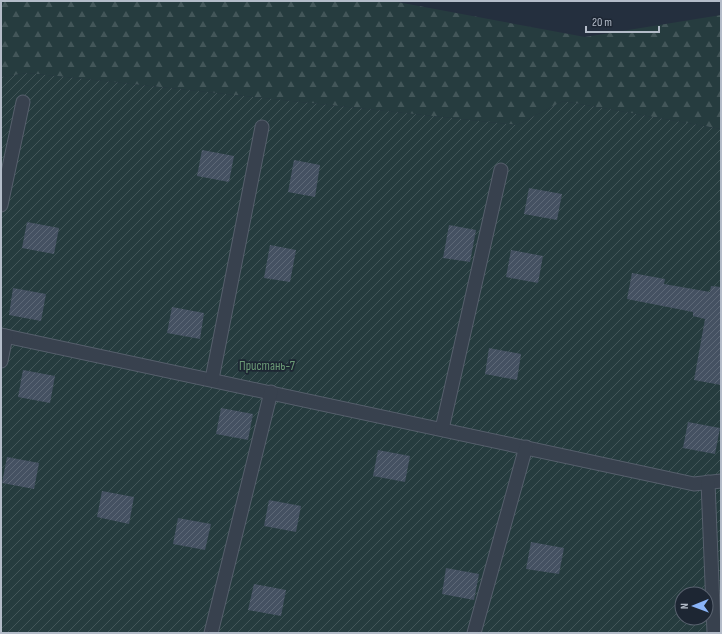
<svg xmlns="http://www.w3.org/2000/svg" width="722" height="634" font-family="'Sofia Sans Condensed',sans-serif">
  <style>
    .forest { fill: url(#forest-firs) }
    .garden { fill: url(#garden-furrows); fill-rule: evenodd }
    .building { fill: url(#building-hatch) }
    .lines { fill: none; stroke-linecap: round; stroke-linejoin: round }
    .lane-casing { stroke: #565f6c; stroke-width: 15 }
    .lane { stroke: #38414e; stroke-width: 13 }
    .labels { text-anchor: middle; dominant-baseline: central; stroke-width: 3.5; stroke-linejoin: round; paint-order: stroke }
    .park-label { font-size: 13px; fill: #6b9a76; stroke: #1d2633 }
  </style>
  <defs>
    <pattern id="forest-firs" width="22" height="20" patternUnits="userSpaceOnUse"><rect width="22" height="20" fill="#263c3f"/><path d="M5 1l3.5 6h-7zM16 11l3.5 6h-7z" fill="#435659"/></pattern>
    <pattern id="garden-furrows" width="10" height="10" patternUnits="userSpaceOnUse"><rect width="10" height="10" fill="#263c3f"/><path d="M-1 1l2-2M0 10L10 0M9 11l2-2" fill="none" stroke="#435659"/></pattern>
    <pattern id="building-hatch" width="6" height="6" patternUnits="userSpaceOnUse"><rect width="6" height="6" fill="#455162"/><path d="M-1 1l2-2M0 6l6-6M5 7l2-2" fill="none" stroke="#5d6877"/></pattern>
  </defs>
  <rect width="100%" height="100%" fill="#242f3e"/>
  <path class="forest" d="M1,1H392L585,37L721,15V129L563,101L517,125L28,73L1,77Z"/>
  <path class="garden" d="M28,73L517,125L563,101L721,129V633H1V77ZM682,594H706V618H682Z"/>
  <g class="building">
    <path d="M202,150L234,156L229,182L197,176Z"/>
    <path d="M294,160L320,165L315,197L288,192Z"/>
    <path d="M529,188L562,194L557,220L524,214Z"/>
    <path d="M27,222L59,228L54,254L22,248Z"/>
    <path d="M449,225L476,230L470,262L443,258Z"/>
    <path d="M270,245L296,250L290,282L264,278Z"/>
    <path d="M511,250L543,256L538,283L506,277Z"/>
    <path d="M632,273L665,279L664,284L710,292L711,286L721,287V385L694,380L705,319L693,316V312L627,299Z"/>
    <path d="M13,288L46,294L41,321L9,315Z"/>
    <path d="M172,307L204,313L200,339L167,333Z"/>
    <path d="M489,348L521,354L517,380L485,374Z"/>
    <path d="M23,370L55,376L50,403L18,397Z"/>
    <path d="M221,408L253,414L248,440L216,434Z"/>
    <path d="M688,422L720,428L715,454L683,448Z"/>
    <path d="M378,450L410,456L405,482L373,476Z"/>
    <path d="M7,457L39,463L34,489L2,483Z"/>
    <path d="M102,491L134,497L129,524L97,517Z"/>
    <path d="M269,500L301,506L296,532L264,526Z"/>
    <path d="M178,518L211,524L205,550L173,544Z"/>
    <path d="M531,542L564,548L559,574L526,569Z"/>
    <path d="M446,568L479,574L474,600L442,594Z"/>
    <path d="M254,584L286,590L281,616L248,610Z"/>
  </g>
  <g class="lines">
    <g class="lane-casing">
      <g id="lane">
        <path d="M1,205L23,102"/>
        <path d="M1,335L694,484L721,481"/>
        <path d="M1,361L6,336"/>
        <path d="M212,379L262,127"/>
        <path d="M442,429L501,170"/>
        <path d="M708,482L714,633"/>
        <path d="M211,633L271,392"/>
        <path d="M474,633L526,447"/>
      </g>
    </g>
    <use href="#lane" class="lane"/>
  </g>
  <g class="labels">
    <g class="park-label">
      <text x="267" y="366">Пристань-7</text>
    </g>
  </g>
  <rect width="722" height="634" fill="none" stroke="#b4bcc9" stroke-width="4"/>
  <g transform="translate(694 606) rotate(269)"><circle r="19" fill="#1d2633" stroke="#59626f"/>
  <path d="M0-3L7 15L0 10L-7 15Z" fill="#8ab4f8"/>
  <text y="-6" font-size="11" font-weight="bold" text-anchor="middle" fill="#b4bcc9">N</text>
  </g>
  <path d="M586 26v6h73v-6" fill="none" stroke="#b4bcc9" stroke-width="2"/>
  <text x="592" y="26" font-size="12" fill="#b4bcc9" stroke="#1d2633" stroke-width="3" paint-order="stroke">20 m</text>
</svg>
